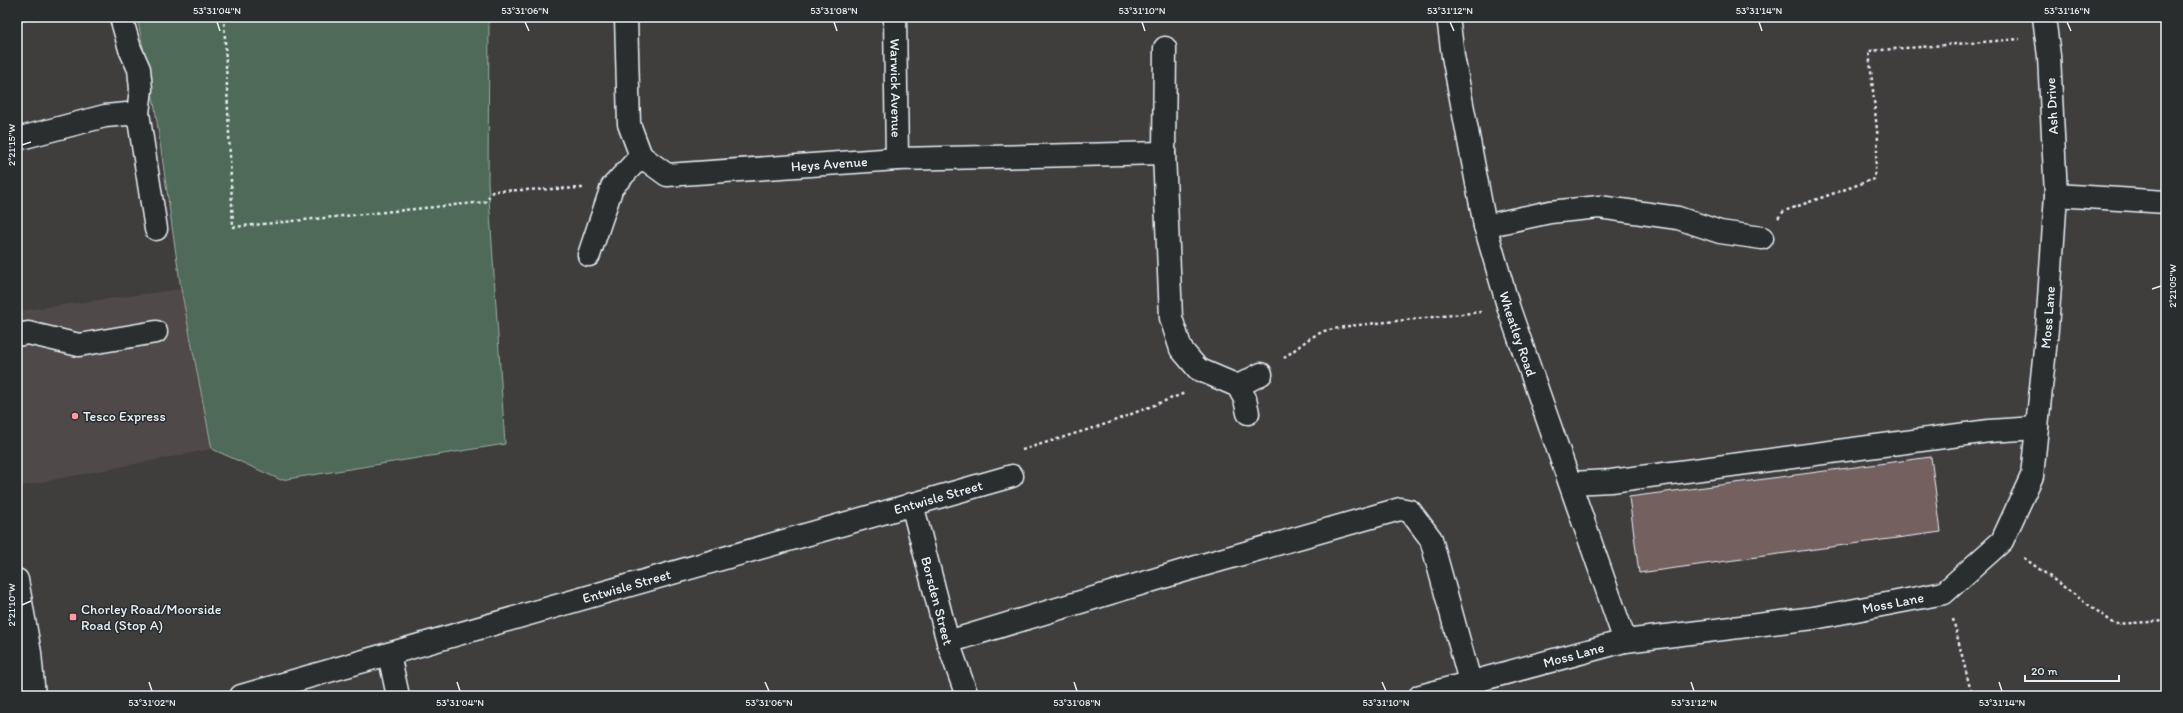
<svg xmlns="http://www.w3.org/2000/svg" width="2183" height="713" font-family="Itim,sans-serif">
  <style>
    .built { fill: #504848 }
    .green { fill: #506a58; stroke: #9caea8 }
    .building { fill: #756160; stroke: #e8f1f8 }
    .lines { fill: none; stroke-linecap: round; stroke-linejoin: round }
    .minor-casing { stroke: #e8f1f8; stroke-width: 25 }
    .major-casing { stroke: #e8f1f8; stroke-width: 25 }
    .path { stroke: #e8f1f8; stroke-width: 2.5; stroke-dasharray: 3 3; stroke-linecap: butt }
    .minor { stroke: #2a2d2e; stroke-width: 22 }
    .major { stroke: #2a2d2e; stroke-width: 22 }
    .ticks { fill: none; stroke: #e8f1f8; stroke-width: 1.5 }
    .poi-dot { fill: #ff9aa2; stroke: #2a2d2e; stroke-width: 1.5 }
    .labels { text-anchor: middle; dominant-baseline: central; stroke-width: 3; stroke-linejoin: round; paint-order: stroke }
    .street-label { font-size: 14px; fill: #e8f1f8; stroke: #2a2d2e }
    .poi-label { font-size: 14px; fill: #e8f1f8; stroke: #2a2d2e; text-anchor: start }
    .neatline { fill: none; stroke: #e8f1f8; stroke-width: 1.5 }
    .ticks-label { font-size: 10px; text-anchor: middle; fill: #e8f1f8 }
  </style>
  <rect width="100%" height="100%" fill="#403d3d"/>
  <filter id="ink" filterUnits="userSpaceOnUse"><feTurbulence type="fractalNoise" baseFrequency=".025" numOctaves="2"/><feDisplacementMap in="SourceGraphic" scale="8" xChannelSelector="R" yChannelSelector="G"/><feConvolveMatrix kernelMatrix="1 2 1 2 8 2 1 2 1" color-interpolation-filters="sRGB"/></filter>
  <g filter="url(#ink)">
    <path class="built" d="M181,289L212,449L17,487V311Z"/>
    <g class="green">
      <path d="M17,17H54L17,22Z"/>
      <path d="M137,17H489L488,182L505,444L281,480L212,449L181,289L155,108Z"/>
    </g>
    <path class="building" d="M1931,457L1941,532L1639,573L1629,497Z"/>
    <g class="lines">
      <g class="minor-casing">
        <g id="minor">
          <path id="s1" d="M626,17L629,124L641,156L667,175L897,159L1164,153"/>
          <path id="s2" d="M895,17L897,159"/>
          <path id="s3" d="M1448,17L1453,56L1485,226L1509,309L1625,641"/>
          <path d="M1165,48L1164,153L1171,318L1181,349L1198,369L1238,386L1261,374"/>
          <path d="M138,113L156,229"/>
          <path d="M17,139L105,116L138,113L141,89L139,69L130,49L121,17"/>
          <path d="M2056,195L2166,202"/>
          <path d="M1485,226L1550,212L1599,207L1678,218L1720,232L1762,238"/>
          <path d="M589,255L612,187L641,156"/>
          <path d="M17,335L28,333L79,345L156,332"/>
          <path d="M1238,386L1245,399L1248,413"/>
          <path d="M1571,483L1611,481L1989,431L2037,428"/>
          <path id="s4" d="M912,504L948,642L967,696"/>
          <path d="M948,642L1203,565L1400,509L1410,511L1431,539L1474,696"/>
          <path d="M389,654L398,696"/>
          <path id="s5" d="M241,696L1012,476"/>
          <path id="s6" d="M1420,696L1625,641L1814,618L1944,593L2002,541L2032,476L2047,329L2056,195L2049,56L2044,17"/>
        </g>
      </g>
      <g class="major-casing">
        <path id="major" d="M17,580L30,653L34,696"/>
      </g>
      <g class="path">
        <path d="M224,17L233,227L485,202L493,191L583,188"/>
        <path d="M1778,218L1784,211L1874,179L1878,140L1869,51L2020,39"/>
        <path d="M1284,358L1310,338L1324,331L1349,326L1481,312"/>
        <path d="M1022,450L1106,424L1185,393"/>
        <path d="M2024,558L2115,624L2166,621"/>
        <path d="M1953,619L1972,696"/>
      </g>
      <use href="#minor" class="minor"/>
      <use href="#major" class="major"/>
    </g>
  </g>
  <path class="ticks" d="M217,22L220,31M525,22L529,31M834,22L837,31M1142,22L1145,31M1450,22L1454,31M1759,22L1762,31M2067,22L2071,31M22,145L31,142M2152,289L2161,286M22,605L31,601M149,682L152,691M457,682L460,691M765,682L769,691M1074,682L1077,691M1382,682L1386,691M1691,682L1694,691M1999,682L2002,691"/>
  <g class="poi-dot">
    <circle cx="75" cy="416" r="4"/>
    <rect x="69" y="613" width="8" height="8" rx="2"/>
  </g>
  <g class="labels">
    <g class="street-label">
      <text stroke="none"><textPath href="#s2" startOffset="71">Warwick Avenue</textPath></text>
      <text transform="translate(2052 106) rotate(-93)">Ash Drive</text>
      <text stroke="none"><textPath href="#s1" startOffset="336">Heys Avenue</textPath></text>
      <text stroke="none"><textPath href="#s6" startOffset="844">Moss Lane</textPath></text>
      <text stroke="none"><textPath href="#s3" startOffset="325">Wheatley Road</textPath></text>
      <text stroke="none"><textPath href="#s5" startOffset="725">Entwisle Street</textPath></text>
      <text stroke="none"><textPath href="#s5" startOffset="401">Entwisle Street</textPath></text>
      <text stroke="none"><textPath href="#s4" startOffset="100">Borsden Street</textPath></text>
      <text stroke="none"><textPath href="#s6" startOffset="483">Moss Lane</textPath></text>
      <text stroke="none"><textPath href="#s6" startOffset="159">Moss Lane</textPath></text>
    </g>
    <g class="poi-label">
      <text x="83" y="416">Tesco Express</text>
      <text x="81" y="609">Chorley Road/Moorside<tspan x="81" dy="16">Road (Stop A)</tspan></text>
    </g>
  </g>
  <rect width="2183" height="713" fill="none" stroke="#2a2d2e" stroke-width="44"/>
  <path d="M2025 675v6h94v-6" fill="none" stroke="#e8f1f8" stroke-width="2"/>
  <text x="2031" y="675" font-size="12" fill="#e8f1f8" stroke="#2a2d2e" stroke-width="3" paint-order="stroke">20 m</text>
  <rect x="22" y="22" width="2139" height="669" class="neatline"/>
  <g class="ticks-label">
    <text x="217" y="14">53°31'04"N</text>
    <text x="525" y="14">53°31'06"N</text>
    <text x="834" y="14">53°31'08"N</text>
    <text x="1142" y="14">53°31'10"N</text>
    <text x="1450" y="14">53°31'12"N</text>
    <text x="1759" y="14">53°31'14"N</text>
    <text x="2067" y="14">53°31'16"N</text>
    <text transform="translate(11 145) rotate(-90)" y="4">2°21'15"W</text>
    <text transform="translate(2172 286) rotate(-90)" y="4">2°21'05"W</text>
    <text transform="translate(11 605) rotate(-90)" y="4">2°21'10"W</text>
    <text x="152" y="706">53°31'02"N</text>
    <text x="460" y="706">53°31'04"N</text>
    <text x="769" y="706">53°31'06"N</text>
    <text x="1077" y="706">53°31'08"N</text>
    <text x="1386" y="706">53°31'10"N</text>
    <text x="1694" y="706">53°31'12"N</text>
    <text x="2002" y="706">53°31'14"N</text>
  </g>
</svg>
